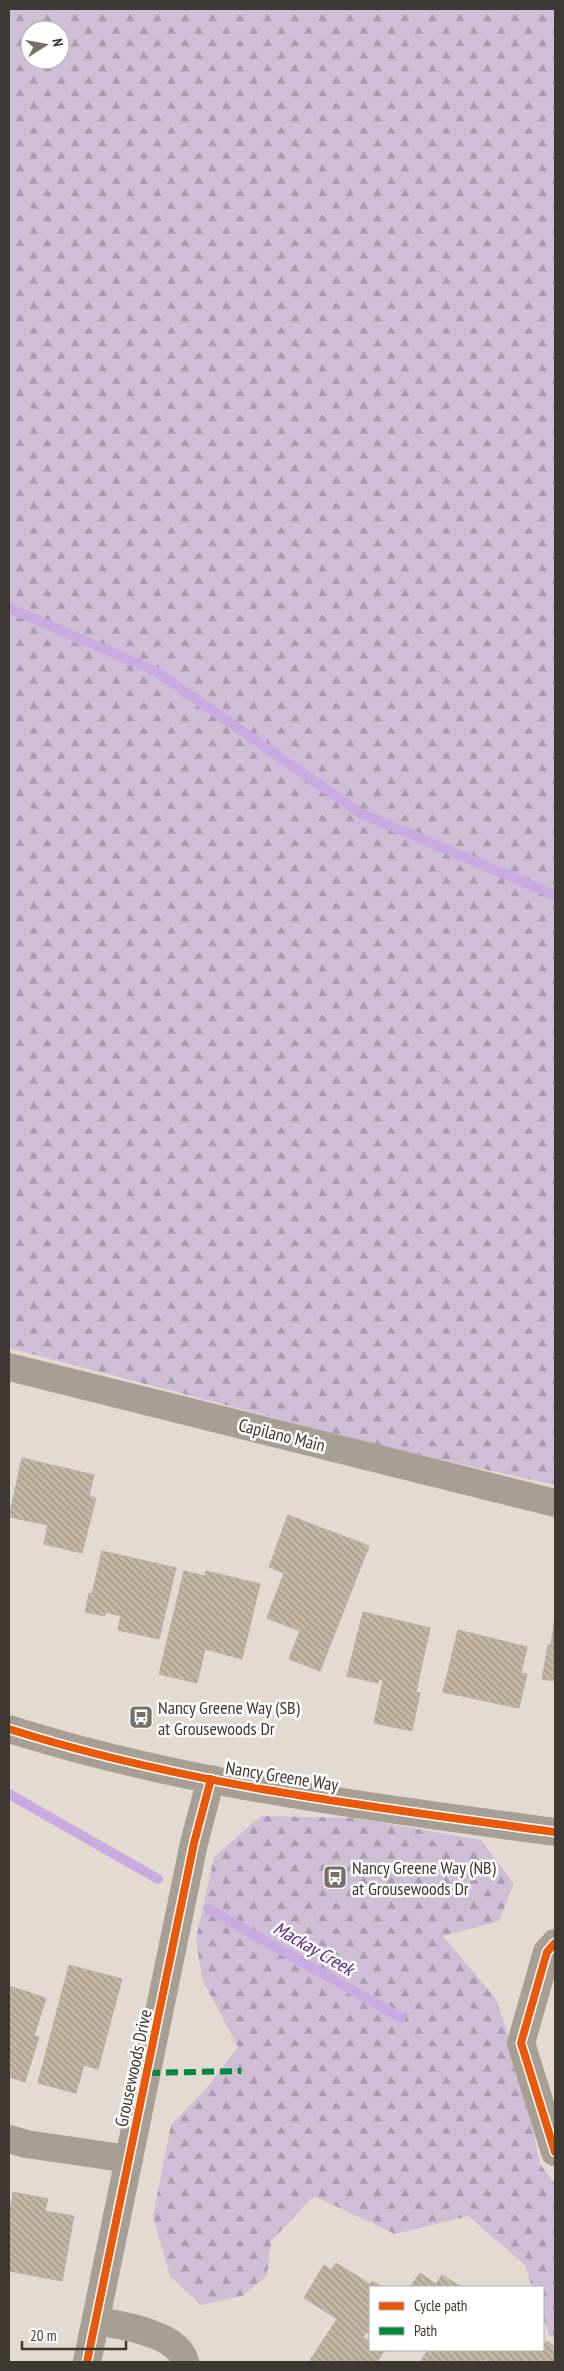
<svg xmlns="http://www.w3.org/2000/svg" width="564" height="2371" font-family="'PT Sans Narrow',sans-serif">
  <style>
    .forest { fill: url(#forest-firs); fill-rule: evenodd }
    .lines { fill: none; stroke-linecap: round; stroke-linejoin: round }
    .stream { stroke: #c8abe0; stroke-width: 10 }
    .building { fill: url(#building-back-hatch); stroke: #b5aea7 }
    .minor { stroke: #a79f94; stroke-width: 28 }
    .quiet { stroke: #00873e; stroke-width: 6; stroke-dasharray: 12 6; stroke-linecap: butt }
    .cycleway-casing { stroke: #fff; stroke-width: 11 }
    .cycleway { stroke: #e8590c; stroke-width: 8 }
    .labels { text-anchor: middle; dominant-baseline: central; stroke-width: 5; stroke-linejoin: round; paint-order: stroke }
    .street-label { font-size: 18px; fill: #3d3831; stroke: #fff }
    .poi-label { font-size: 18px; fill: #3d3831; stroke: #fff; text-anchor: start }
    .water-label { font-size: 19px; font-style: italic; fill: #5d2b86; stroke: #fff }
  </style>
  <defs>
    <pattern id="forest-firs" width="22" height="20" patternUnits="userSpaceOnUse" patternTransform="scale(1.25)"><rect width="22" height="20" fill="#cfbfd6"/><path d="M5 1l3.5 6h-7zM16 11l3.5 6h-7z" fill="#a99cae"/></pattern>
    <pattern id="building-back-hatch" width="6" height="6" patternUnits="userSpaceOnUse" patternTransform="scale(1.25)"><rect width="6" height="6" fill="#c4b7a3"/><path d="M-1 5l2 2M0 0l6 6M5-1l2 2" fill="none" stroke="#a09685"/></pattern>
  </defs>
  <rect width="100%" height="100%" fill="#e3dbd2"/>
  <g class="forest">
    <path d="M9,9H555V1485L393,1449L9,1348ZM30,30H60V60H30Z"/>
    <path d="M261,1816L355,1818L481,1840L514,1884L499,1921L443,1936L496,1999L523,2078L540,2164L555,2184V2338L549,2335L543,2318V2287H532L525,2265L468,2216L395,2234L314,2196L271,2241L267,2276L242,2296L201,2305L170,2276L153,2216L171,2125L206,2089L238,2047L202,1979L196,1939L214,1857Z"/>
  </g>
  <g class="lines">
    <g class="stream">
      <path d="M9,608L157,672L360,813L555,895"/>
      <path d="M9,1794L158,1879"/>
      <path d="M209,1909L401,2018"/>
    </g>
  </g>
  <g class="building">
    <path d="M22,1458L94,1475L89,1496L96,1498L82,1553L44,1544L48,1525L9,1517Z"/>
    <path d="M288,1515L369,1546L320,1671L289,1659L300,1631L267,1618L284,1573L269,1567Z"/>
    <path d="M102,1551L176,1568L159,1639L118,1630L121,1616L105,1612V1616L85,1612L89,1593L92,1594Z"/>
    <path d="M184,1571L205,1576L206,1571L260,1584L242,1659L205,1649L197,1683L159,1674Z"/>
    <path d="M363,1612L430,1628L416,1692L420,1693L412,1731L374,1723L383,1680L379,1679L378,1683L347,1676Z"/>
    <path d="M555,1617V1681L542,1679L548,1645H551Z"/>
    <path d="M458,1630L527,1647L521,1673L527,1674L519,1708L443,1692Z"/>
    <path d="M69,1965L122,1979L98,2069L84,2065L76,2093L38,2083Z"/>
    <path d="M9,1986L46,1998L34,2036L39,2037L25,2082L9,2077Z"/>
    <path d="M13,2192L48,2199L45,2211L74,2216L62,2281L9,2271V2216Z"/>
    <path d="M336,2263L370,2284L372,2281L382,2287H370V2334L366,2332L363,2337L370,2342V2350L384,2351L377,2362H309L337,2319L304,2298L324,2265L331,2270Z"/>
    <path d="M420,2273L436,2284L442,2275L461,2287H410Z"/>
    <path d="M547,2341L555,2347V2362H490L485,2359L483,2362H420L428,2350H543V2346Z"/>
  </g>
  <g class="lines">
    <g class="minor">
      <path d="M9,1367L555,1503"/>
      <path d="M9,1729C185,1785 373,1807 555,1832"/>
      <path d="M555,1943L547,1952L521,2043L555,2152"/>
      <path d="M9,2139L26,2144L129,2159"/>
      <path d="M96,2321C120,2325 179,2333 185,2362"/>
      <path d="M87,2362L194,1843L211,1779"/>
    </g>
    <path class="quiet" d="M148,2073L241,2071"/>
    <g class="cycleway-casing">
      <g id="cycleway">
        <path d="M9,1729C185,1785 373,1807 555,1832"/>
        <path d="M555,1943L547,1952L521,2043L555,2152"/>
        <path d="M87,2362L194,1843L211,1779"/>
      </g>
    </g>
    <use href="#cycleway" class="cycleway"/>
  </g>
  <defs>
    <g id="bus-square" transform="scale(1.25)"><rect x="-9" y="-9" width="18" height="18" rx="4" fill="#777169" stroke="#fff"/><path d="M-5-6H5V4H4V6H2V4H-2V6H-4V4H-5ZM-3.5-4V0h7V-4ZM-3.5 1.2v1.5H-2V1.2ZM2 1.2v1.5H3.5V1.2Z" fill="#fff"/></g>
  </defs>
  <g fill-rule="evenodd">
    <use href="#bus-square" x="141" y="1717"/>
    <use href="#bus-square" x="335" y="1877"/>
  </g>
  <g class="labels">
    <g class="street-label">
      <text transform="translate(282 1435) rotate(14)">Capilano Main</text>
      <text transform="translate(282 1776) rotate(9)">Nancy Greene Way</text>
      <text transform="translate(133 2068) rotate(-78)">Grousewoods Drive</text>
    </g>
    <g class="poi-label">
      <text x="158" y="1707">Nancy Greene Way (SB)<tspan x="158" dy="21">at Grousewoods Dr</tspan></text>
      <text x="352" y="1867">Nancy Greene Way (NB)<tspan x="352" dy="21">at Grousewoods Dr</tspan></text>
    </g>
    <g class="water-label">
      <text transform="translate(314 1948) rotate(30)">Mackay Creek</text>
    </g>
  </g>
  <rect width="564" height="2371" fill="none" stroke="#3d3831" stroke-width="20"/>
  <rect x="369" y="2286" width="175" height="65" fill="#ffffff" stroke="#b1afad"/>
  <rect x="379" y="2302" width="25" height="8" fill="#e8590c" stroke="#b1afad"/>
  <text x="414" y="2311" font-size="15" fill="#3d3831">Cycle path</text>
  <rect x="379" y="2327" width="25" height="8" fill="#00873e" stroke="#b1afad"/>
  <text x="414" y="2336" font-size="15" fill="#3d3831">Path</text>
  <g transform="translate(45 45) rotate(79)"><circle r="24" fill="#ffffff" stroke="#b1afad"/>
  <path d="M0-4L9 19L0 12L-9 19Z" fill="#777169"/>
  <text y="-8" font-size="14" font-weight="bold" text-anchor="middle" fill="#3d3831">N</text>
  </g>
  <path d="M22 2341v8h104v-8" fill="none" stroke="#3d3831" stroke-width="2.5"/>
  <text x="30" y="2341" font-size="15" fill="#3d3831" stroke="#ffffff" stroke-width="4" paint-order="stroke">20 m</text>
</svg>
